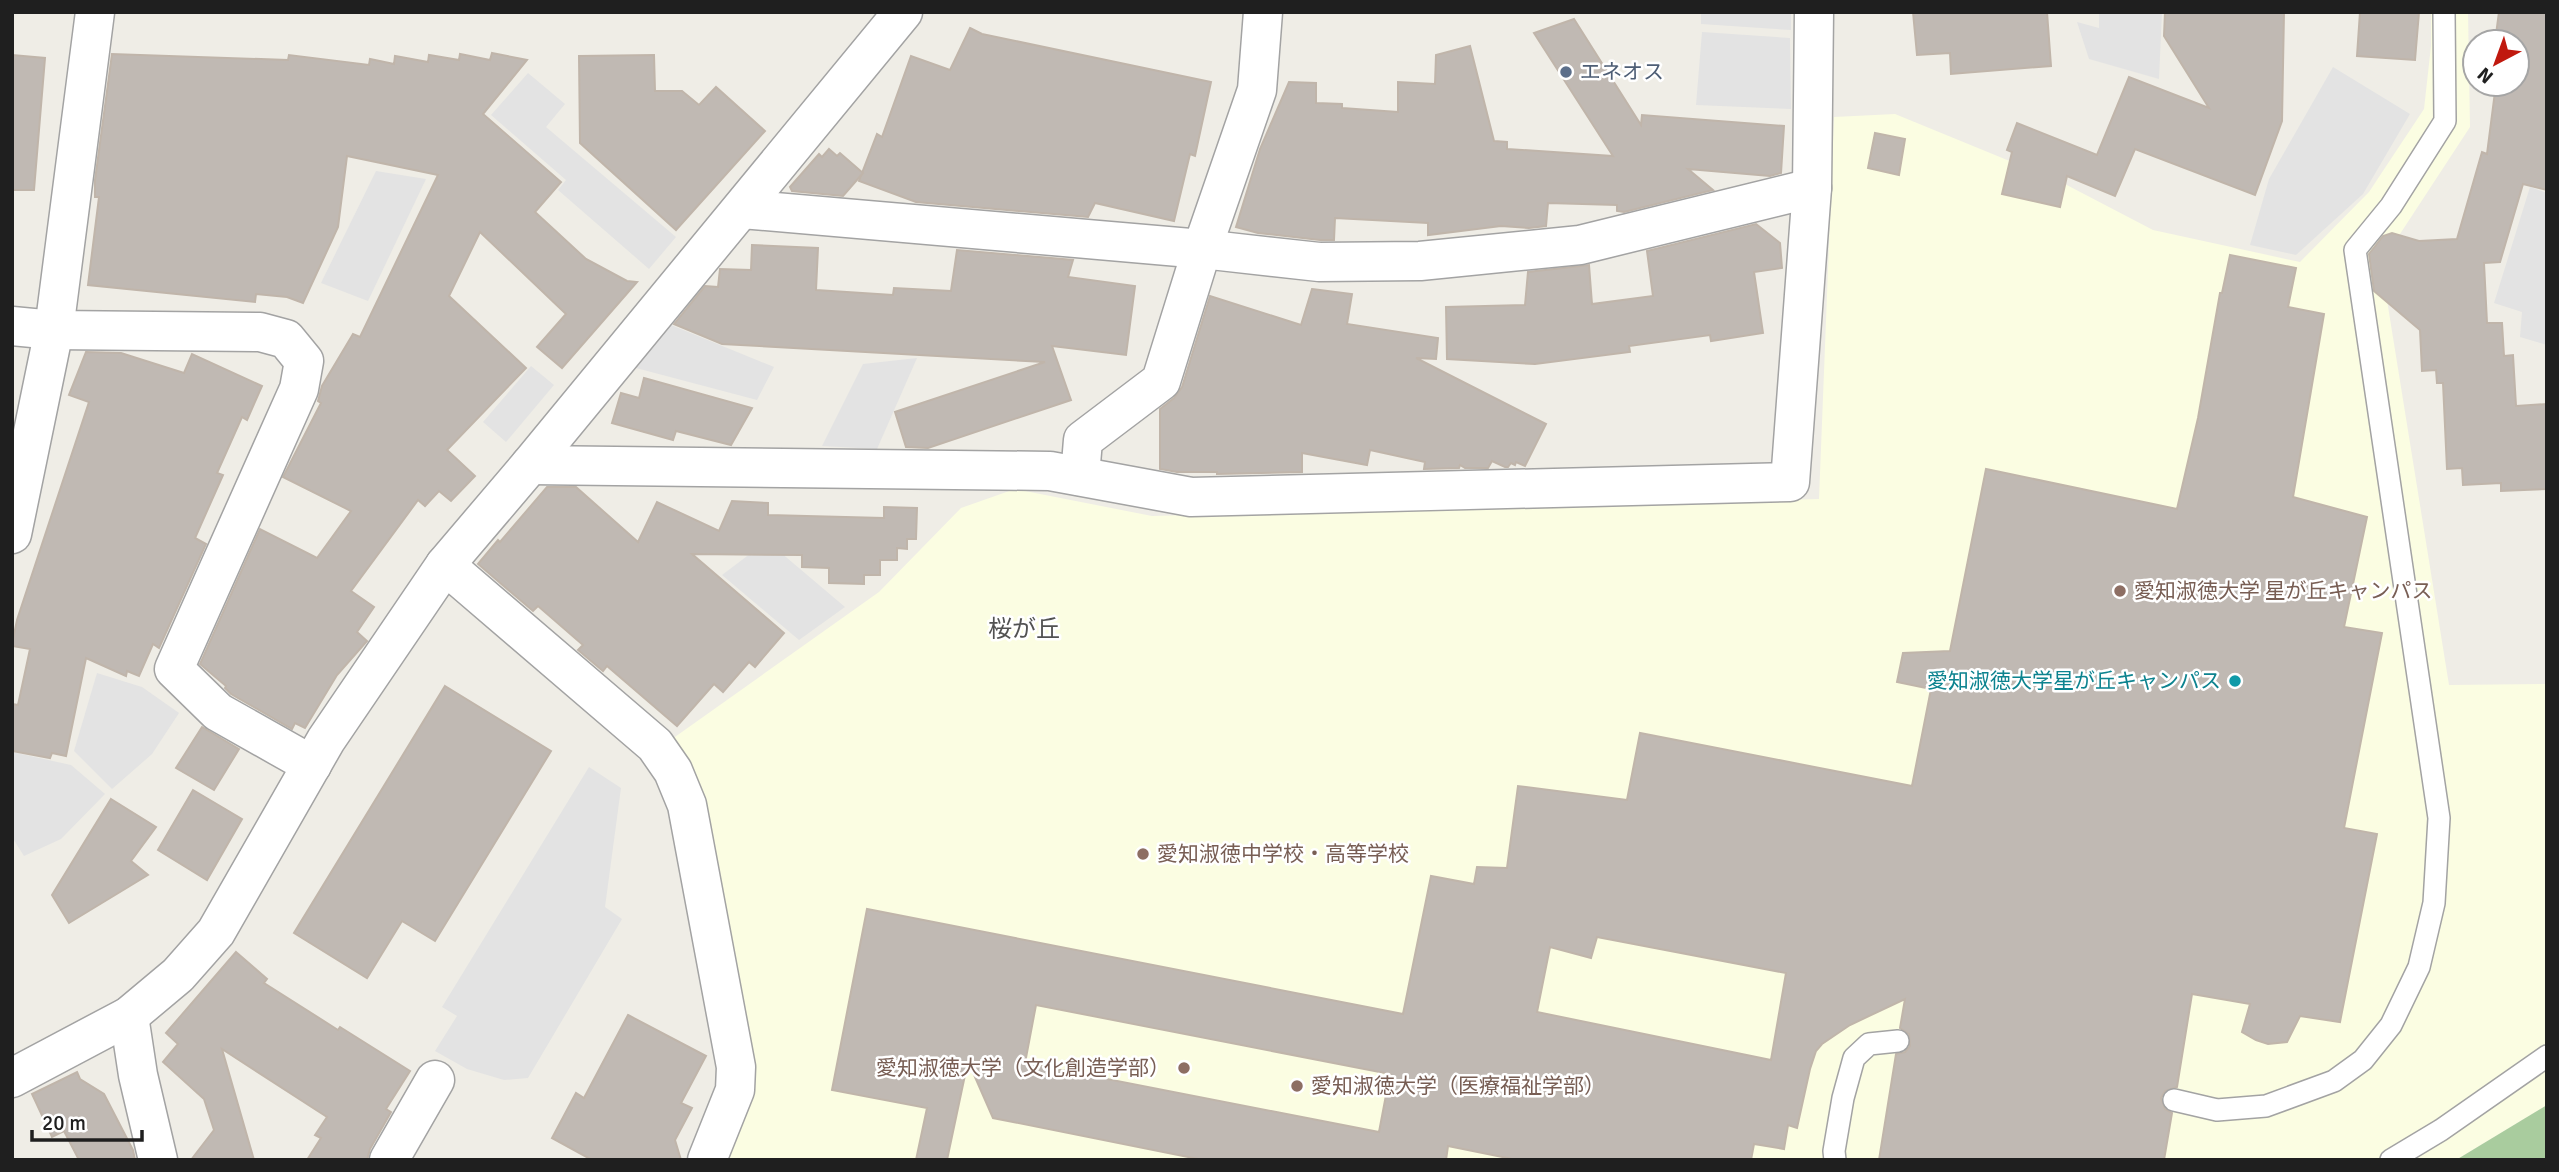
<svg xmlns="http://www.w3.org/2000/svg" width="2559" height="1172" font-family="Signika,'Noto Sans JP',sans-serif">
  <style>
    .education { fill: #fbfde2 }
    .forest { fill: #a9cc9e }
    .parking { fill: #e3e3e3 }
    .building { fill: #c0b9b3; stroke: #c0b5aa; stroke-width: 2; fill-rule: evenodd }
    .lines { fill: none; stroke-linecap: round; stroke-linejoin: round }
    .lane-casing { stroke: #a3a3a3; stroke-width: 24 }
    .street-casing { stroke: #a3a3a3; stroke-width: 41 }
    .lane { stroke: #fff; stroke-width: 21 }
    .street { stroke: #fff; stroke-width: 38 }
    .service-dot { fill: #5c6f8a; stroke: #fff; stroke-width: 2.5 }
    .education-dot { fill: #8d6e63; stroke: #fff; stroke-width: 2.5 }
    .culture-dot { fill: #0f9aa8; stroke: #fff; stroke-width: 2.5 }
    .labels { text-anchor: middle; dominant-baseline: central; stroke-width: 5; stroke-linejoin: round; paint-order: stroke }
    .service-label { font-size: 21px; fill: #4e5e75; stroke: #fff; text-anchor: start }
    .education-label { font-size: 21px; fill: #785e54; stroke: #fff; text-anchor: start }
    .culture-label { font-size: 21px; fill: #0d838f; stroke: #fff; text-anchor: end }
    .quarter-label { font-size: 24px; fill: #525252; stroke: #fff }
  </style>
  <rect width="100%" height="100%" fill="#efede6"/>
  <path class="education" d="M2431,12H2468L2470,127L2381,263L2449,685L2547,684V1105L2456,1160H728L747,1072L665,744L879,592L961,508L1015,489L1152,516L1819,499L1834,117L1895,114L2061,182L2153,230L2300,262L2369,192L2424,109L2431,46Z"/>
  <path class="forest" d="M2547,1105V1160H2456Z"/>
  <g class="parking">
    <path d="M1701,12H1791V30L1701,24Z"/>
    <path d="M2099,12H2162L2159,79L2089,59L2077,22L2099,28Z"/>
    <path d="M1702,32L1790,38L1791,109L1696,105Z"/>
    <path d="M2333,67L2410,114L2363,194L2296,255L2250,245L2269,179Z"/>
    <path d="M528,73L565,104L546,127L676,237L649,269L558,190L566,180L491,115Z"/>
    <path d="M376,171L426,179L368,301L321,283Z"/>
    <path d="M2530,187L2547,193V345L2520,337L2522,312L2494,303Z"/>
    <path d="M671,325L774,367L757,400L636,368Z"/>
    <path d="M917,358L877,449L822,446L863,364Z"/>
    <path d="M531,366L554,385L506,442L483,422Z"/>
    <path d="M767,541L845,607L799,640L722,575Z"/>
    <path d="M97,673L142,687L179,713L152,754L112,789L74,751Z"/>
    <path d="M12,752L71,765L105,794L61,839L24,856L12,837Z"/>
    <path d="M589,767L621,788L605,907L622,919L528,1078L504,1080L467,1069L435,1051L457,1016L442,1007Z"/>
  </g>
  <g class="building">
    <path d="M1913,12H2047L2051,66L1951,74L1950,53L1917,55Z"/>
    <path d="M2165,12H2284L2282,121L2255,195L2135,149L2115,196L2067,176L2060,207L2002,194L2012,152L2007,150L2017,123L2097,155L2129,77L2209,108L2164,36Z"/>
    <path d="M2360,12H2419L2415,60L2357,56Z"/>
    <path d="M2499,12H2547V190L2523,184L2500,262L2484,263L2487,323H2502L2504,356L2513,355L2516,406L2547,404V489L2501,491V483L2463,485L2462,468L2447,469L2443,383H2437L2436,370L2422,371L2420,330L2374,291L2369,254L2383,236L2392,233L2419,241L2457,239L2482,152L2487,154L2496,84H2517V42H2495Z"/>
    <path d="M1574,19L1641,125L1642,115L1784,126L1781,173L1770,176L1688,169L1713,190L1624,212L1617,211V205L1548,203L1546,226L1529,228L1501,226L1428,235V223L1335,218L1334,240H1320L1258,233L1236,227L1260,149L1289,82L1316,83V103L1342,104V108L1398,112V82L1435,84L1436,55L1470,46L1494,141L1507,142V149L1613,156L1534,33Z"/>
    <path d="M970,28L982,34L1211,82L1195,156L1190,154L1174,221L1095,203L1088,217L916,202L859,181L877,134L882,137L911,56L950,70Z"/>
    <path d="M492,53L527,60L483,114L561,182L535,212L586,259L627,281L637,282L562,368L537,347L566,314L480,232L449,296L526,368L447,450L475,476L451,501L439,491L425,506L418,500L351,591L374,607L357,632L367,641L337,675L305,728L295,723L292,729L231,694L225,688L226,686L200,664L260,529L317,558L351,511L283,477L321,403L318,401L322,386L353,334L360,337L438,175L347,156L338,227L303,303L287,297L256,294L255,302L88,285L99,197H95V180L112,54L288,60L289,55L369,65L370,59L394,64L395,56L428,62L429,55L459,60L460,54L490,60Z"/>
    <path d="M12,55L45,58L34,190H12Z"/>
    <path d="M654,55L655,91H682L699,105L716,87L765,131L676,230L580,143L579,56Z"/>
    <path d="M1875,133L1905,139L1899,175L1868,168Z"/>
    <path d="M829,149L837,156L840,153L863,173L843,196L792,191L790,187L819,154L822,157Z"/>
    <path d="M1756,224L1780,243L1782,268L1754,272L1763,333L1711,341L1710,335L1629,346L1630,352L1535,364L1447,359L1446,307L1525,305L1528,272L1589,265L1592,304L1653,296L1647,251Z"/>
    <path d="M752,245L818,248L816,290L893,295L894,288L951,291L957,250L1073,260L1068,277L1135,286L1126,355L1052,346L1071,400L928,448L906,447L895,412L1045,362L722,344L674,324L705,286L718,287L720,269L751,270Z"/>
    <path d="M2230,255L2296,268L2288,307L2324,314L2293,497L2367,517L2344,627L2382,633L2344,828L2377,834L2340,1022L2300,1016L2287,1042L2268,1044L2256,1040L2242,1032L2250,1004L2192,994L2177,1087L2165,1091L2161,1098L2165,1109L2172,1113L2164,1160H1879L1896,1054L1905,1052L1910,1046L1909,1034L1900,1028L1905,999L1850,1025L1822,1044L1816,1051L1810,1069L1797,1128L1788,1125L1784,1149L1754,1144L1751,1160H1517L1448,1146L1446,1160H1203L993,1118L968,1061L947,1160H916L927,1108L832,1090L867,909L1403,1014L1431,876L1474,884L1477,867L1507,868L1518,786L1627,800L1640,733L1912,786L1931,689L1897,682L1903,653L1950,651L1986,469L2177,509L2198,418L2220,293H2222ZM1597,937L1786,973L1771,1060L1537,1012L1550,947L1591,958ZM1036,1005L1390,1074L1379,1132L1025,1063Z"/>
    <path d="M1312,289L1352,294L1347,324L1438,338L1436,359L1416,358L1546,424L1525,466L1516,462L1515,465L1511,463L1508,467H1505L1492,461L1488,468H1465L1460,465L1459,468L1424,469L1425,462L1370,450L1367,465L1302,453V472L1217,474V472H1177L1160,469V409L1174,398L1182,387L1210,296L1301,325Z"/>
    <path d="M86,352L121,353L184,373L192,354L262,386L247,420L242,417L217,473L223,475L195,538L206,544L159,648L153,644L139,676L127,671L126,676L86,658L66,756L52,753L50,758L12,751V704L18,705L30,649L12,646V644L17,620L89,402L69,395Z"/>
    <path d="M644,378L752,408L731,445L676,431L673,440L612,423L621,393L639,398Z"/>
    <path d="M547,487H576L638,542L657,502L719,531L732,501L768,503V515L884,518V507L917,508L916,539H907V549L897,548V560H880V575H864V584L829,583V568L802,567V555L692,554L784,633L755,667L749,662L723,692L714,684L677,726L607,666L603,671L578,650L583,645L538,606L533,611L478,564L498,540L500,542Z"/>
    <path d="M445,686L551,751L435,941L402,921L367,978L294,933Z"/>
    <path d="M202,727L239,749L214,790L176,768Z"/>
    <path d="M193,790L242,819L207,880L158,850Z"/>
    <path d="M111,799L156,827L131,861L148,875L69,923L52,895Z"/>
    <path d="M236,952L267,979L264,983L338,1030L340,1027L410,1071L386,1109L391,1112L370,1149L367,1160H307L321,1138L315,1135L327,1117L222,1049L254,1160H191L214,1130L204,1099L163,1062L178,1044L166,1033Z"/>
    <path d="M628,1015L706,1056L681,1103L692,1108L675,1140L681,1160H592L552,1138L576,1093L584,1098Z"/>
    <path d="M77,1072L80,1079L104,1094L133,1150L135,1160H79L64,1131L52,1137L32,1094Z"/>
  </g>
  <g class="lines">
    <g class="lane-casing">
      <g id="lane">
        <path d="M2174,1100L2217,1110L2266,1106L2334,1081L2363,1060L2391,1025L2419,967L2434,903L2439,818L2355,250L2391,206L2445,121L2444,12"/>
        <path d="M1835,1160L1834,1151L1843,1098L1854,1058L1869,1044L1898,1041"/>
        <path d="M2391,1160L2441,1130L2547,1056"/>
      </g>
    </g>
    <g class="street-casing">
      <g id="street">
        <path d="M742,209L1202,249L1319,262L1420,261L1580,245L1812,188"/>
        <path d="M12,326L54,330L260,332L286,339L304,361L299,389L174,669L218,712L312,765"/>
        <path d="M530,465L1050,471L1191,497L1790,482L1812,188L1814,12"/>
        <path d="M1080,476L1083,440L1161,381L1202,249L1257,90L1263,12"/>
        <path d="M12,534L54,330L95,12"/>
        <path d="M445,565L655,745L673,771L687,805L736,1067L735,1090L707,1160"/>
        <path d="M129,1016L138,1075L158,1160"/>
        <path d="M12,1078L129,1016L178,975L216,932L326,740L445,565L530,465L903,12"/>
        <path d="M389,1160L435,1080"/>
      </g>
    </g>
    <use href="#lane" class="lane"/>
    <use href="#street" class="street"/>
  </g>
  <circle class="service-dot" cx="1566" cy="72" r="7"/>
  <g class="education-dot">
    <circle cx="2120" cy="591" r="7"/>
    <circle cx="1143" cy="854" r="7"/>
    <circle cx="1184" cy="1068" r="7"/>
    <circle cx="1297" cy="1086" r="7"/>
  </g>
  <circle class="culture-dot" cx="2235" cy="681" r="7"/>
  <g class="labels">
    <g class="service-label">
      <text x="1580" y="72">エネオス</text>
    </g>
    <g class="education-label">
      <text x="2134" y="591">愛知淑徳大学 星が丘キャンパス</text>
      <text x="1157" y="854">愛知淑徳中学校・高等学校</text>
      <text x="1170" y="1068" text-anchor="end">愛知淑徳大学（文化創造学部）</text>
      <text x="1311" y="1086">愛知淑徳大学（医療福祉学部）</text>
    </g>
    <g class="culture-label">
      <text x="2221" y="681">愛知淑徳大学星が丘キャンパス</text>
    </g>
    <g class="quarter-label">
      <text x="1024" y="629">桜が丘</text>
    </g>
  </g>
  <rect width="2559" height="1172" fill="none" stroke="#1f1f1f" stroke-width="28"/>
  <g transform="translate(2496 63) rotate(221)"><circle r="33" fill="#ffffff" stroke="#a5a5a5" stroke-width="2"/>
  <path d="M0-5L12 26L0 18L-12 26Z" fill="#c0190e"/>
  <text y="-10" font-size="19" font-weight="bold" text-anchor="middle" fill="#1f1f1f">N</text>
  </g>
  <path d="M32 1130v10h110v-10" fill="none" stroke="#1f1f1f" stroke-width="3.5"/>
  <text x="42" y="1130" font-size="21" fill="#1f1f1f" stroke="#ffffff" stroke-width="5" paint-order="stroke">20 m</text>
</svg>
